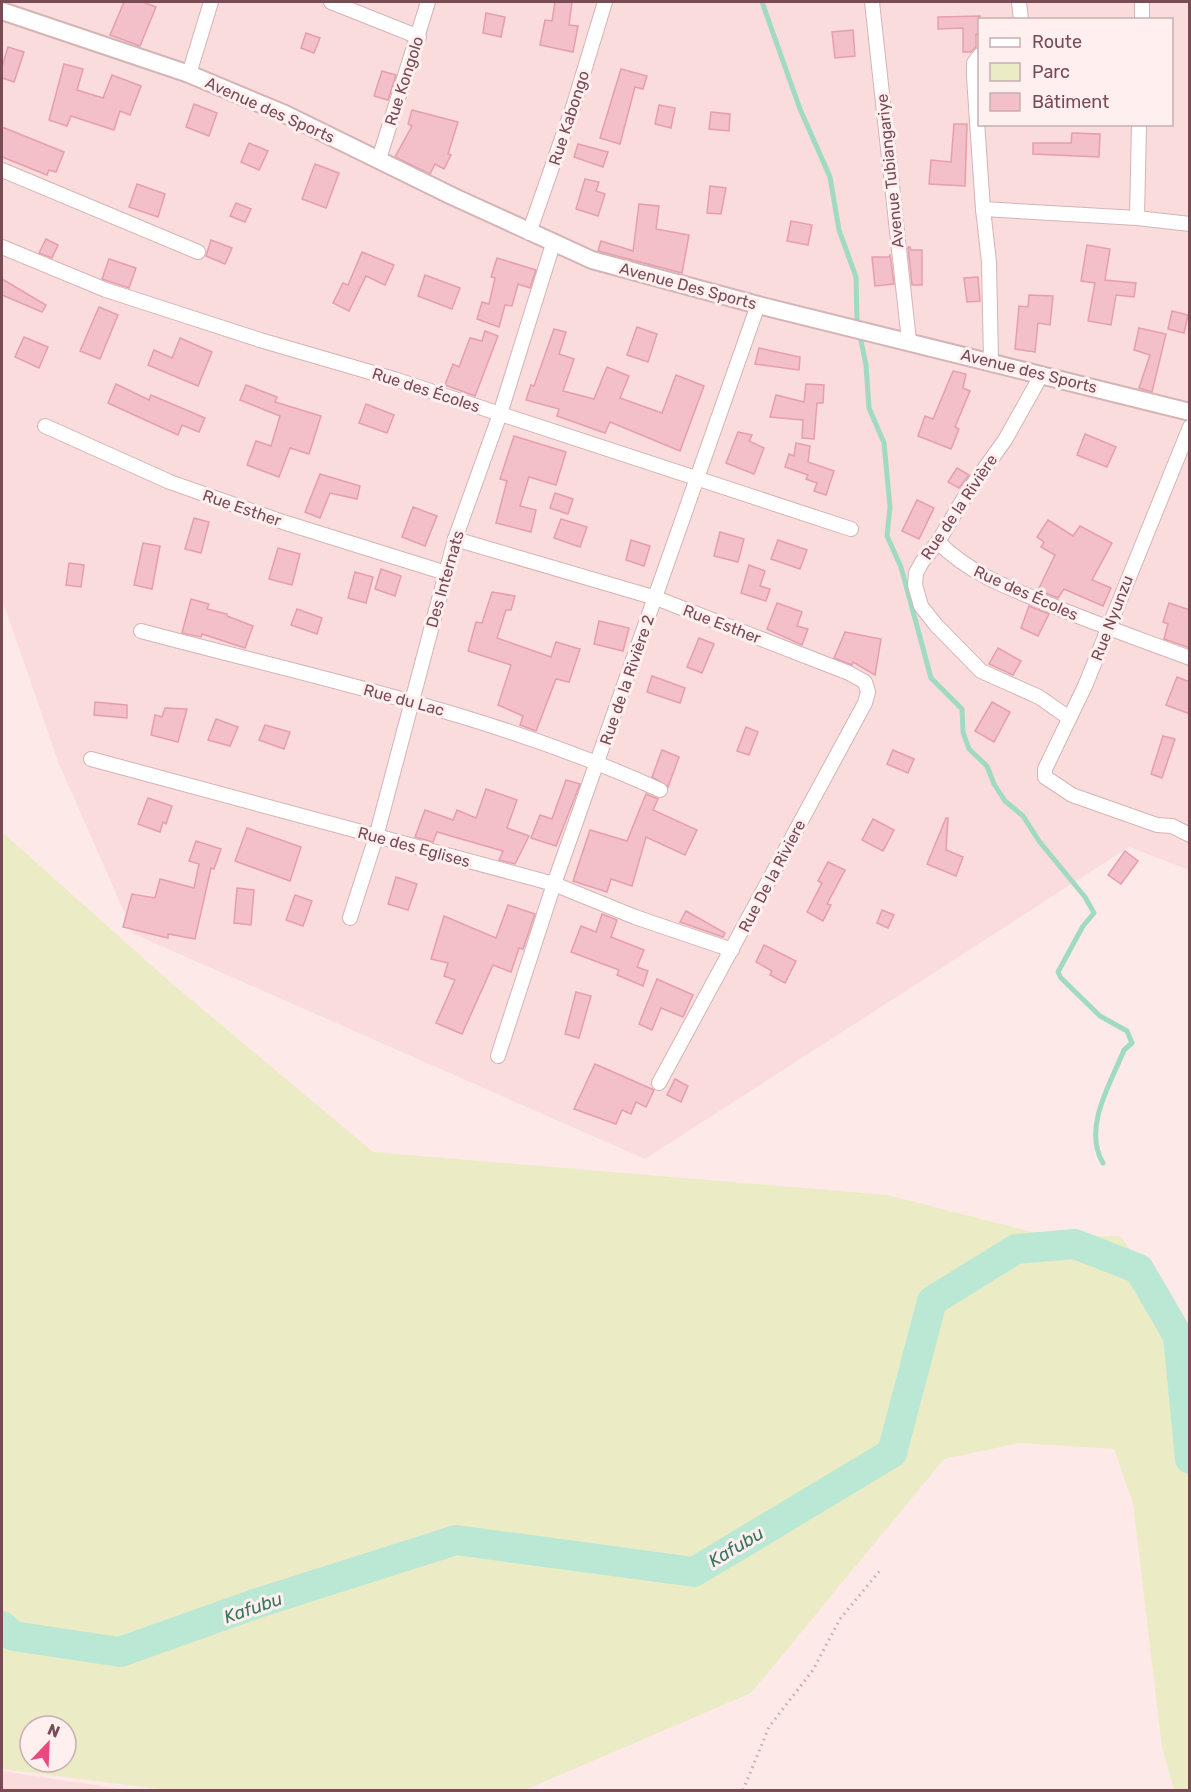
<svg xmlns="http://www.w3.org/2000/svg" width="1191" height="1792" font-family="Rubik,sans-serif">
  <style>
    .residential { fill: #fadcdc; fill-rule: evenodd }
    .green { fill: #ebecc5; fill-rule: evenodd }
    .lines { fill: none; stroke-linecap: round; stroke-linejoin: round }
    .stream { stroke: #a1dac2; stroke-width: 5 }
    .river { stroke: #bbe8d5; stroke-width: 30 }
    .building { fill: #f3bfc8; stroke: #e79eac; stroke-width: 1.5 }
    .minor-casing { stroke: #d5b3b6; stroke-width: 16 }
    .tertiary-casing { stroke: #d5b3b6; stroke-width: 20 }
    .path { stroke: #d9a1ab; stroke-width: 3; stroke-dasharray: 1.5 4.5; stroke-linecap: butt }
    .minor { stroke: #fff; stroke-width: 14 }
    .tertiary { stroke: #fff; stroke-width: 16 }
    .labels { text-anchor: middle; dominant-baseline: central; stroke-width: 6; stroke-linejoin: round; paint-order: stroke }
    .street-label { font-size: 16px; fill: #794b54; stroke: #fff0ef }
    .water-label { font-size: 18px; font-style: italic; fill: #3a765e; stroke: #fff0ef }
  </style>
  <rect width="100%" height="100%" fill="#fde9e8"/>
  <g class="residential">
    <path d="M2,2H1189V870L1129,847L645,1159L134,934L59,764L2,599ZM980,20H1172V124H980Z"/>
    <path d="M2,1771L127,1790H2Z"/>
  </g>
  <path class="green" d="M2,832L169,981L373,1152L887,1195L1053,1237L1120,1236L1189,1326V1790H1174L1162,1747L1133,1503L1114,1449L1019,1443L944,1459L751,1693L525,1790H167L2,1769ZM30,1726H66V1762H30Z"/>
  <g class="lines">
    <path class="stream" d="M762,2L800,109L830,177L839,230L856,277L857,321L866,365L869,408L884,443L890,507L887,536L901,567L931,678L962,709L963,732L969,749L987,766L994,784L1005,801L1023,816L1039,841L1085,897L1094,913L1083,926L1058,972L1061,978L1100,1016L1127,1031L1132,1043L1124,1050C1111,1083 1082,1128 1103,1163"/>
    <path class="river" d="M2,1626L13,1636L120,1652L258,1603L456,1540L694,1572L892,1453L932,1301L1016,1249L1075,1244L1139,1269L1178,1336L1190,1459"/>
  </g>
  <g class="building">
    <path d="M124,2H143L156,7L140,46L110,35Z"/>
    <path d="M555,2H572L569,25L578,26L573,52L540,45L545,20L552,21Z"/>
    <path d="M486,13L505,17L501,37L483,33Z"/>
    <path d="M980,16V34H976V47L971,52H963V28L938,29V17Z"/>
    <path d="M853,30L855,56L835,58L832,32Z"/>
    <path d="M306,33L320,38L314,53L301,48Z"/>
    <path d="M8,47L24,52L14,82L2,78V67Z"/>
    <path d="M64,64L83,69L77,90L103,98L112,75L141,86L130,115L120,111L114,130L71,116L67,126L49,120Z"/>
    <path d="M621,69L647,76L643,89L635,87L620,144L600,138Z"/>
    <path d="M382,71L396,75L388,100L374,96Z"/>
    <path d="M194,104L217,113L209,136L186,127Z"/>
    <path d="M659,105L675,108L671,128L655,124Z"/>
    <path d="M412,110L458,122L448,154L451,155L444,169L435,164L430,174L395,157L412,126L408,124Z"/>
    <path d="M711,112L730,114L729,131L709,129Z"/>
    <path d="M954,124H967L965,186L929,184L931,160L951,162Z"/>
    <path d="M2,127L64,152L56,172L49,170L47,175L2,157Z"/>
    <path d="M1072,133L1100,134L1099,157L1033,154V143H1071Z"/>
    <path d="M249,143L268,151L259,170L241,162Z"/>
    <path d="M578,144L608,152L603,167L574,157Z"/>
    <path d="M315,164L339,173L326,208L302,199Z"/>
    <path d="M585,179L599,182L596,191L605,194L598,216L576,209Z"/>
    <path d="M137,184L165,194L158,217L129,207Z"/>
    <path d="M710,186L726,188L721,214L707,213Z"/>
    <path d="M236,203L251,209L245,222L230,216Z"/>
    <path d="M639,204L659,206L656,229L689,235L682,273L598,251L601,241L633,251Z"/>
    <path d="M791,221L812,225L808,245L787,241Z"/>
    <path d="M46,239L58,245L52,258L39,253Z"/>
    <path d="M211,240L232,248L225,264L206,256Z"/>
    <path d="M1087,245L1110,249L1105,280L1136,283L1134,297L1116,295L1111,325L1088,321L1095,283L1081,281Z"/>
    <path d="M908,247H910L911,250H922V285H912Z"/>
    <path d="M362,252L394,265L385,285L366,276L349,311L333,303L343,283L348,285Z"/>
    <path d="M890,254L894,284L875,286L872,257H890Z"/>
    <path d="M497,258L536,270L530,288L518,284L512,306L505,305L499,327L477,319L482,302L489,304L495,278L491,277Z"/>
    <path d="M109,259L136,268L129,288L102,279Z"/>
    <path d="M425,275L460,288L452,309L418,296Z"/>
    <path d="M978,277L980,301L967,302L964,278Z"/>
    <path d="M2,279L46,305L42,312L2,295Z"/>
    <path d="M1029,295L1053,296L1050,325L1038,323L1035,352L1015,349L1019,306L1028,307Z"/>
    <path d="M99,307L118,315L100,359L80,351Z"/>
    <path d="M1172,311L1188,315L1184,333L1168,329Z"/>
    <path d="M637,327L657,334L648,362L627,355Z"/>
    <path d="M1139,328L1166,334L1152,392L1139,388L1150,355L1134,350Z"/>
    <path d="M554,329L566,332L559,354L574,359L563,391L594,399L607,367L629,376L620,398L662,413L676,375L704,386L680,451L610,422L605,433L557,416L559,409L526,400L531,385L534,386Z"/>
    <path d="M485,331L498,336L475,396L445,385L453,364L459,367L470,338L482,341Z"/>
    <path d="M24,337L48,347L39,368L15,357Z"/>
    <path d="M180,338L212,352L198,386L148,365L154,350L172,358Z"/>
    <path d="M759,348L800,357L799,370L755,364Z"/>
    <path d="M953,371L966,374L963,388L970,391L955,427L959,429L951,449L918,436L925,416L933,419Z"/>
    <path d="M116,384L149,400L151,395L205,418L199,432L182,425L178,435L108,403Z"/>
    <path d="M806,384L824,385L823,403H817L814,439L802,438L803,420L770,417L776,395L804,402Z"/>
    <path d="M246,385L277,397L275,402L321,416L309,454L290,448L279,477L247,465L256,441L271,446L280,416L240,400Z"/>
    <path d="M366,404L394,415L387,433L359,423Z"/>
    <path d="M738,432L752,435L749,441L764,448L754,474L726,463Z"/>
    <path d="M1085,434L1116,447L1107,467L1077,455Z"/>
    <path d="M514,436L566,452L556,485L529,477L520,506L536,510L531,532L496,523L507,481L500,479Z"/>
    <path d="M796,443L810,446L808,462L834,471L826,495L814,491L817,483L806,479L808,475L785,467L789,454L794,456Z"/>
    <path d="M957,468L969,475L959,488L948,482Z"/>
    <path d="M320,474L360,486L357,499L330,493L320,518L305,512Z"/>
    <path d="M555,493L573,499L568,514L550,508Z"/>
    <path d="M917,500L934,508L919,539L902,531Z"/>
    <path d="M413,507L437,516L425,546L402,537Z"/>
    <path d="M194,518L209,522L201,553L185,549Z"/>
    <path d="M561,519L587,527L580,547L554,538Z"/>
    <path d="M1048,520L1073,536L1080,526L1112,543L1092,580L1111,588L1103,606L1064,589L1058,598L1038,590L1055,555L1041,547L1044,542L1037,537Z"/>
    <path d="M720,532L744,539L738,562L714,556Z"/>
    <path d="M631,540L650,546L644,566L626,560Z"/>
    <path d="M778,540L807,550L800,569L771,559Z"/>
    <path d="M143,543L160,546L152,589L134,585Z"/>
    <path d="M278,548L300,554L292,585L269,579Z"/>
    <path d="M69,563L84,565L81,587L66,585Z"/>
    <path d="M749,565L765,571L760,586L770,589L766,601L741,593Z"/>
    <path d="M381,569L401,576L395,596L375,589Z"/>
    <path d="M355,572L373,577L366,603L348,598Z"/>
    <path d="M492,592L515,596L511,610H506L497,638L551,657L556,642L580,649L569,682L556,679L536,731L520,725L523,716L498,705L511,665L468,651L476,622L482,623Z"/>
    <path d="M191,599L209,604L207,609L227,614V616L253,626L245,648L202,634L201,637L182,633Z"/>
    <path d="M777,603L802,612L797,626L808,629L802,645L767,629Z"/>
    <path d="M1169,603L1190,610V648L1164,639L1168,624L1163,622Z"/>
    <path d="M1029,606L1049,614L1038,636L1021,628Z"/>
    <path d="M297,609L322,618L317,634L291,625Z"/>
    <path d="M599,621L629,628L623,651L594,644Z"/>
    <path d="M845,632L881,639L875,675L853,662L852,665L834,658Z"/>
    <path d="M699,638L714,644L702,673L687,667Z"/>
    <path d="M998,648L1021,661L1013,675L989,664Z"/>
    <path d="M652,676L685,688L680,703L647,692Z"/>
    <path d="M1177,677L1190,682V714L1166,705Z"/>
    <path d="M95,702L127,705V718L94,715Z"/>
    <path d="M992,702L1010,712L994,742L975,731Z"/>
    <path d="M165,708L187,709L178,742L151,735L155,715L162,717Z"/>
    <path d="M216,719L238,727L230,746L208,740Z"/>
    <path d="M265,725L290,732L284,749L259,740Z"/>
    <path d="M746,727L758,732L749,755L737,751Z"/>
    <path d="M1163,736L1175,739L1162,778L1151,774Z"/>
    <path d="M662,750L679,757L668,787L652,777Z"/>
    <path d="M893,750L914,759L908,773L887,764Z"/>
    <path d="M566,780L580,784L556,846L531,838L540,815L552,819Z"/>
    <path d="M486,789L517,800L507,828L529,836L515,864L499,860L503,851L437,832L433,842L415,837L425,810L453,820L457,810L476,818Z"/>
    <path d="M646,794L658,799L653,810L697,830L685,855L646,837L632,886L611,879L607,892L573,881L590,830L627,841Z"/>
    <path d="M148,798L172,806L166,824L163,822L160,832L138,824Z"/>
    <path d="M946,818H948L946,850L963,857L956,876L927,864Z"/>
    <path d="M873,819L894,830L883,851L862,840Z"/>
    <path d="M247,828L301,847L290,881L235,861Z"/>
    <path d="M196,841L221,849L214,869L211,868L195,939L168,934V938L123,927L132,894L155,898L160,879L194,888L199,864L189,861Z"/>
    <path d="M1125,851L1138,861L1121,884L1108,875Z"/>
    <path d="M828,862L845,870L827,904L831,905L823,921L807,912L822,883L818,881Z"/>
    <path d="M396,877L417,884L408,910L388,904Z"/>
    <path d="M237,888L254,890L251,925L234,923Z"/>
    <path d="M295,895L312,901L303,926L286,920Z"/>
    <path d="M508,905L535,914L523,949L519,948L511,972L493,965L462,1034L436,1023L455,980L444,976L448,963L431,959L444,916L496,938Z"/>
    <path d="M882,910L894,915L888,928L877,923Z"/>
    <path d="M686,911L725,933L723,937L680,922Z"/>
    <path d="M602,914L617,920L611,937L644,950L637,967L648,971L643,986L617,975L619,970L571,952L581,926L596,932Z"/>
    <path d="M764,945L796,961L785,983L770,975L772,971L756,962Z"/>
    <path d="M657,979L693,995L683,1017L661,1008L652,1030L639,1024Z"/>
    <path d="M576,992L591,996L579,1038L565,1034Z"/>
    <path d="M595,1064L654,1090L646,1107L636,1102L631,1114L622,1110L616,1124L574,1109Z"/>
    <path d="M675,1079L688,1086L681,1102L667,1095Z"/>
  </g>
  <g class="lines">
    <g class="minor-casing">
      <g id="minor">
        <path d="M331,2L419,37"/>
        <path d="M872,2L909,341"/>
        <path d="M1019,2L1021,20"/>
        <path d="M1142,20V2"/>
        <path d="M980,55L974,63V77L983,209"/>
        <path d="M189,74L211,2"/>
        <path d="M379,159L428,2"/>
        <path d="M2,170L198,252"/>
        <path d="M1137,218L1139,124"/>
        <path d="M529,233L574,104L605,2"/>
        <path d="M2,247L106,290L260,340L394,379L851,529"/>
        <path d="M991,361L989,262L983,209L1137,218L1190,224"/>
        <path d="M1042,374L1005,440L967,493L938,542L922,562L916,573L915,585L921,606L936,625L981,671L1039,697L1069,718"/>
        <path d="M45,426L170,482L283,522L446,573"/>
        <path d="M1190,427L1085,686L1045,769V777L1072,795L1157,825L1172,826L1190,835"/>
        <path d="M455,539L656,598L849,673L865,682L868,692L865,703L659,1083"/>
        <path d="M938,542C969,573 1006,587 1046,603C1093,623 1142,640 1190,658"/>
        <path d="M141,631C316,678 494,714 660,790"/>
        <path d="M91,759L554,884L635,917L732,950"/>
        <path d="M350,918L376,837L455,539L500,414L553,244"/>
        <path d="M498,1056L554,884L758,305"/>
      </g>
    </g>
    <g class="tertiary-casing">
      <path id="tertiary" d="M2,11L189,74L285,114L452,196L592,260L758,305L1190,412"/>
    </g>
    <path class="path" d="M743,1790L769,1727L813,1670L840,1619L882,1568"/>
    <use href="#minor" class="minor"/>
    <use href="#tertiary" class="tertiary"/>
  </g>
  <g class="labels">
    <g class="street-label">
      <text transform="translate(404 81) rotate(-72)">Rue Kongolo</text>
      <text transform="translate(270 110) rotate(24)">Avenue des Sports</text>
      <text transform="translate(569 118) rotate(-72)">Rue Kabongo</text>
      <text transform="translate(890 171) rotate(-96)">Avenue Tubiangariye</text>
      <text transform="translate(688 286) rotate(15)">Avenue Des Sports</text>
      <text transform="translate(1029 371) rotate(14)">Avenue des Sports</text>
      <text transform="translate(426 390) rotate(18)">Rue des Écoles</text>
      <text transform="translate(959 507) rotate(-56)">Rue de la Rivière</text>
      <text transform="translate(242 508) rotate(19)">Rue Esther</text>
      <text transform="translate(445 579) rotate(-74)">Des Internats</text>
      <text transform="translate(1026 593) rotate(24)">Rue des Écoles</text>
      <text transform="translate(1112 618) rotate(-69)">Rue Nyunzu</text>
      <text transform="translate(722 624) rotate(21)">Rue Esther</text>
      <text transform="translate(627 680) rotate(-71)">Rue de la Rivière 2</text>
      <text transform="translate(404 700) rotate(15)">Rue du Lac</text>
      <text transform="translate(414 847) rotate(15)">Rue des Eglises</text>
      <text transform="translate(772 876) rotate(-62)">Rue De la Riviere</text>
    </g>
    <g class="water-label">
      <text transform="translate(736 1547) rotate(-31)">Kafubu</text>
      <text transform="translate(253 1608) rotate(-19)">Kafubu</text>
    </g>
  </g>
  <rect width="1191" height="1792" fill="none" stroke="#794b54" stroke-width="6"/>
  <rect x="978" y="18" width="195" height="108" fill="#fff0ef" stroke="#c9aeb1" stroke-width="1.5"/>
  <rect x="990" y="38" width="30" height="9" fill="#ffffff" stroke="#c9aeb1" stroke-width="1.5"/>
  <text x="1032" y="48" font-size="18" fill="#794b54">Route</text>
  <rect x="990" y="63" width="30" height="18" fill="#ebecc5" stroke="#c9aeb1" stroke-width="1.5"/>
  <text x="1032" y="78" font-size="18" fill="#794b54">Parc</text>
  <rect x="990" y="93" width="30" height="18" fill="#f3bfc8" stroke="#c9aeb1" stroke-width="1.5"/>
  <text x="1032" y="108" font-size="18" fill="#794b54">Bâtiment</text>
  <g transform="translate(48 1744) rotate(23)"><circle r="28" fill="#fff0ef" stroke="#c9aeb1" stroke-width="1.5"/>
  <path d="M0-4.5L10 22L0 15L-10 22Z" fill="#ea4a81"/>
  <text y="-9" font-size="16" font-weight="bold" text-anchor="middle" fill="#794b54">N</text>
  </g>
</svg>
